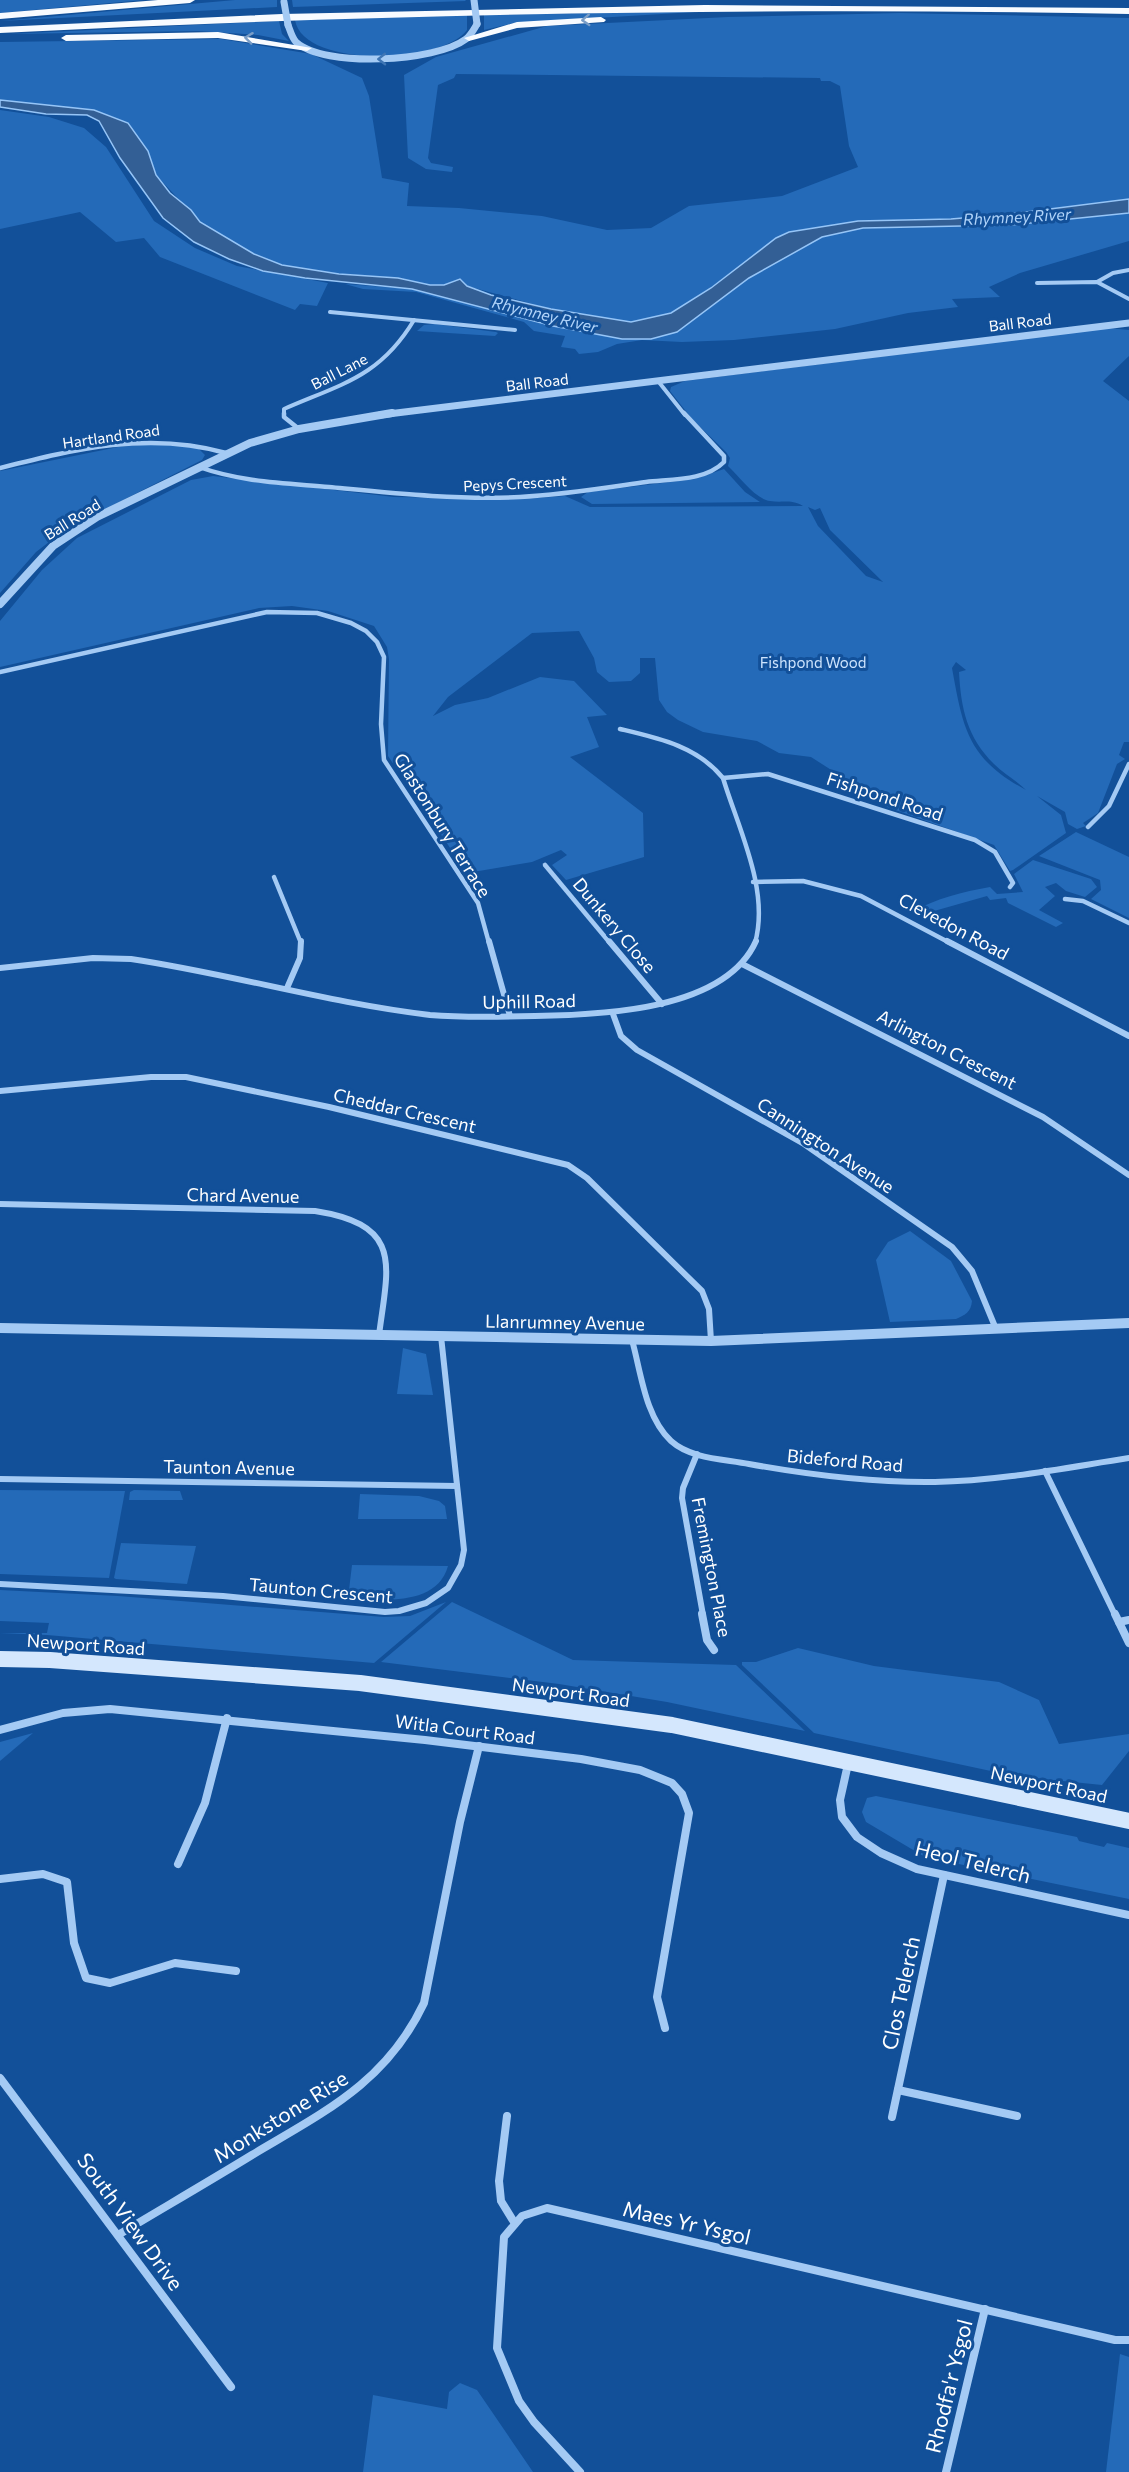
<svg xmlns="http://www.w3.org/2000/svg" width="1129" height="2472" font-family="Commissioner,sans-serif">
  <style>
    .green { fill: #246ab8; fill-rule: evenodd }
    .water { fill: #335f95; stroke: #96c5f7; stroke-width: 1.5 }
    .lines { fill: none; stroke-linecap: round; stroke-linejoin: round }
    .minor-far3 { stroke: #a4caf4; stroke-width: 4 }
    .minor-far2 { stroke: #a4caf4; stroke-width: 4.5 }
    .minor-far1 { stroke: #a4caf4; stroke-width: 6 }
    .minor { stroke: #a4caf4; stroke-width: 8 }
    .tertiary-far2 { stroke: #a4caf4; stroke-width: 7 }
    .tertiary-far1 { stroke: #a4caf4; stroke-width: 8 }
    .tertiary { stroke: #a4caf4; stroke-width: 10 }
    .secondary { stroke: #d4e7fd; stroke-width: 16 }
    .trunk { fill: #f8fbff; fill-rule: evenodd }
    .tertiary-bridge { stroke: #a4caf4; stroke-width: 7 }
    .oneway { stroke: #799dc7 }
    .oneway2 { stroke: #3e75b4 }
    .labels { text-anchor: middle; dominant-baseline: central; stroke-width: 6; stroke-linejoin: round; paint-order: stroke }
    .far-street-label { font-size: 15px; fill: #fff; stroke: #125099 }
    .far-park-label { font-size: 15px; fill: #cde4fe; stroke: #125099 }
    .far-water-label { font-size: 16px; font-style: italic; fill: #b1d4fa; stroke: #125099 }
    .street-label { font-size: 18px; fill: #fff; stroke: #125099 }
    .near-street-label { font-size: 21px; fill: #fff; stroke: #125099 }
  </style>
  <rect width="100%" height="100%" fill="#125099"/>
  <g class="green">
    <path d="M0,0H144L0,13Z"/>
    <path d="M235,0H277V7L0,21Z"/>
    <path d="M292,0H465L466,1L293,7Z"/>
    <path d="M711,11L514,23L484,30V15Z"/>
    <path d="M900,13L1129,18V199L1010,214L951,219L858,221L789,232L776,238L711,288L671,313L631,322L551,309L467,286L430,285L399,278L339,274L282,265L253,254L200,222L156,175L148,151L140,141L94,110L0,100V42L221,39L311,54L362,78L369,96L382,178L409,183L407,206L459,208L542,216L607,230L651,228L689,206L782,196L858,167L849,146L840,86L830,81H821L820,78L456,74L454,78L438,85L428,158L431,163L453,167L452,172L426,169L408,158L404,75L436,57L547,26L728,17Z"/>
    <path d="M467,15V30C443,64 303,69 295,20Z"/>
    <path d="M279,21L282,34L289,41L258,35L198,31L9,34Z"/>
    <path d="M0,110L49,117L84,128L106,147L154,221L195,248L237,266L328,283L317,306L300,304L295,310L160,257L144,238L116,242L80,212L0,229Z"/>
    <path d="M1129,213V241L1020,273L989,287L1000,297L952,299L958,307L908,313L835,329L734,340L682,342L642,340L617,344L598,352L579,354L575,349L561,347L565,336L534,331L524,322L416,292L363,289L345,284L412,289L553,326L622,339L720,299L749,278L822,237L863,228L1011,225Z"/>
    <path d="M435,324L496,332L498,333L495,336L417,331L424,325Z"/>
    <path d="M1108,328L1129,330V356L1103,381L1129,401V742H1124L1119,755L1125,759L1117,764L1098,813L1083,823L1086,826L1077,829L1068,824L1065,812L1037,796L1061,815L1066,833L1013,870L1010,871L994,845L887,807L877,799L842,784L836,773L811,757L779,753L757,741L703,732L678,720L667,712L659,700L655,658H640V673L631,681L609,682L597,672L594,658L579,631L532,633L448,697L433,716L455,705L488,698L540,677L574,681L607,715L587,717L599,747L570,757L643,813L644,857L566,880L552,865L567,855L561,850L532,862L467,873L388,756L389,659L387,647L374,626L328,611L292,606L259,608L0,667V621L42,570L77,538L191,480L213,476L394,497L523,499L565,496L590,507L803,506C791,499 782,503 770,501C755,499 739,476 728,466L730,458L726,452L692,419L670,391L671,387L685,381ZM808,507L815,510L820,508L830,530L883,582L866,576L818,526ZM956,662L966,670L959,672C961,709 967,737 994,764C1004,774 1017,781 1026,790C968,759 963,729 952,668Z"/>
    <path d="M162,443L198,448L205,455L202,460L66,529L36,552L0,593V471L118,447Z"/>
    <path d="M724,469L745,492L760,502L592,504L581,497L588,492L695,479Z"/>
    <path d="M1076,832L1129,857V918L1091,899L1101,890L1100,880L1039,856Z"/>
    <path d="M1033,860L1091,879L1097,887L1085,897L1066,891L1056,883L1045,887L1055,896L1039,910L1063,923L1056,927L1008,903L1006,898L990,900L987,896L920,915L912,912C937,898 962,892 990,887L997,894L1023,892L1014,874Z"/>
    <path d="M910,1231L951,1261L972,1301C971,1312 965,1315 956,1319L890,1322L876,1260L888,1242Z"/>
    <path d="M403,1348L426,1354L433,1395L397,1394Z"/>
    <path d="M0,1490L125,1491L109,1578L0,1574Z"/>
    <path d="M134,1490L180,1491L183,1500H129L130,1492Z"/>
    <path d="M360,1494L419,1496L439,1501L445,1506L447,1519H358Z"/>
    <path d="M121,1543L196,1546L187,1584L116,1579L114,1578Z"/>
    <path d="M352,1565L448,1566C437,1607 380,1600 348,1598Z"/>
    <path d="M0,1590L118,1596L384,1617L410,1616L446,1602L374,1663L47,1635L0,1633H47L49,1623L0,1621Z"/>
    <path d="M452,1602L573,1660L736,1665L805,1731L667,1702L559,1684L381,1662Z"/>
    <path d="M798,1648L874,1666L999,1682L1039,1700L1059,1744L1129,1734V1751L1102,1785L1014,1776L814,1733L742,1665V1662H756Z"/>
    <path d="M33,1733L0,1761V1742Z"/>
    <path d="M876,1796L1077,1837L1079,1841L1104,1847L1107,1843L1129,1848V1899L925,1857L866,1822L862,1812L867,1798Z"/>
    <path d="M1120,2354L1129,2357V2472H1106Z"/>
    <path d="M460,2383L477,2390L533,2472H363L373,2395L447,2409L449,2392Z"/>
  </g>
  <path class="water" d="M0,100L94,110L128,123L148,151L156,175L170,193L191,210L200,222L254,254L282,265L339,274L398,278L430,285H444L460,279L467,286L491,295L551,309L631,322L671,313L711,288L776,238L789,232L858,221L951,219L1010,214L1129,199V213L1011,225L863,228L822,237L749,278L677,332L651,339H622L553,326L412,289L305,278L263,271L229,259L194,242L163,218L120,158L99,121L87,115L46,114L0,107Z"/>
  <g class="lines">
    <g class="minor-far3">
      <path d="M1097,282L1113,273L1129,270"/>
      <path d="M1037,283L1097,282L1129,299"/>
      <path d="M330,312L515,330"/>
      <path d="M658,381L685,415"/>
      <path d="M284,415V409C341,384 380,377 414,320"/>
    </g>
    <g class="minor-far2">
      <path d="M284,413V417L299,429"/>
      <path d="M199,467C241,482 284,483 329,487C392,493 456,500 520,497C562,495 604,488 646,482C672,479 705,481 724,462V456L684,413"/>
      <path d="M0,468C76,449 149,431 226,453"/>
      <path d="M0,672L267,612L317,613L351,623L366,631L377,642L384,657L381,724L384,760L478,903L489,943"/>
      <path d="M620,729C658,738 697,746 723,778C738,828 770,890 755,943"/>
      <path d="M723,778L768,774L975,840L995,852L1013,883L1010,887"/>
      <path d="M1088,827L1109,806L1129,764"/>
      <path d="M545,865L610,943"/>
      <path d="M274,877L301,943"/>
      <path d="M753,882L803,881L861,896L950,943"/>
      <path d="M1065,899L1083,901L1129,923"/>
    </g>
    <g class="minor-far1">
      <path d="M489,941L510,1016"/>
      <path d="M609,941L662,1004"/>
      <path d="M947,941L1129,1036"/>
      <path d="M742,964L1043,1117L1129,1175"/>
      <path d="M0,968L93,958L131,959C231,974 329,1003 430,1015C465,1018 500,1017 535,1016C600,1015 725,1011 756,941"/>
      <path d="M287,988L300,958L301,941"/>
      <path d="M613,1014L621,1036L637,1050L804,1144L952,1247L972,1271L996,1329"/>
      <path d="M0,1091L151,1077H186L329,1107L568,1165L587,1178L702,1291L709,1309L711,1341"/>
      <path d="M0,1204L315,1211C404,1225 388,1265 379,1335"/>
      <path d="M632,1340C641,1372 645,1417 671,1441C691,1459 724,1459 749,1464C810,1475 872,1483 935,1482C1000,1481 1064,1468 1129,1458"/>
      <path d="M697,1454L683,1488L682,1498L703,1615"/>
      <path d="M1045,1471L1115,1615"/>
      <path d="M0,1479L457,1486"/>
      <path d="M0,1584L223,1596L385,1612L399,1611L426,1603L448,1588L461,1565L464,1550L441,1336"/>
    </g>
    <g class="minor">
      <path d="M702,1614L707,1640L714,1650"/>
      <path d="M1115,1614L1129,1643"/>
      <path d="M1119,1622L1129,1620"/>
      <path d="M0,1730L63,1713L110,1709L425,1740L581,1759L640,1770L672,1783L682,1794L689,1813L657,1997L665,2028"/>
      <path d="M848,1764L840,1800L842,1817L857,1837L881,1853L917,1869L1129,1915"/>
      <path d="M178,1864L205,1803L227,1718"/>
      <path d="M0,1879L43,1874L67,1882L74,1943L86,1978L110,1983L175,1963L236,1971"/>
      <path d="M0,2078L231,2387"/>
      <path d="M898,2090L1017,2116"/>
      <path d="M507,2116L499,2181L501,2201L514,2222"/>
      <path d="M892,2117L944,1875"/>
      <path d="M118,2235C163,2208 208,2182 252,2155C324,2112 386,2083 424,2003L460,1822L479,1746"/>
      <path d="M580,2472L534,2422L519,2401L497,2348L504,2237L522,2216L547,2208L1115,2340H1129"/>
      <path d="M946,2472L985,2309"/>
    </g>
    <g class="tertiary-far2">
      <path d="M288,25C290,30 292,38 296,42C324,68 436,62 466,39C471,35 474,29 477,24"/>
      <path d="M380,415L1129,323"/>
    </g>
    <path class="tertiary-far1" d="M0,604L53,546L97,517L250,443L299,429L392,413"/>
    <path class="tertiary" d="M0,1328L711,1341L1129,1323"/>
    <path class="secondary" d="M0,1659L50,1660L360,1683L672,1725L1129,1821"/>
    <g class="trunk">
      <path d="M158,0H195L190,3L0,19V13Z"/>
      <path d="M705,5L1129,8V14C752,7 376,14 0,33V27L282,14Z"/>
      <path d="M601,17L606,20L604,22L517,28L469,41L464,38L517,22Z"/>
      <path d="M218,32L312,48L307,51L218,38L66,41L61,38L66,35Z"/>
    </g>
    <g class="tertiary-bridge">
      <path d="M474,0L477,24"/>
      <path d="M284,2L288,25"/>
    </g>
  </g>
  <defs><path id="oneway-chevron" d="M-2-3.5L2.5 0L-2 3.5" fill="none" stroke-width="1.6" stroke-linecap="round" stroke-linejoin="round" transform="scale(1.5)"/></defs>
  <g class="oneway">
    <use href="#oneway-chevron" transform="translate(586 20) rotate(177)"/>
    <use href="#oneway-chevron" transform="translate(249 38) rotate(-173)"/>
  </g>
  <use class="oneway2" href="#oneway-chevron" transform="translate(382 59) rotate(179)"/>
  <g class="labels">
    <g class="far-street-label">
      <text transform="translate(1020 322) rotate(-7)">Ball Road</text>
      <text transform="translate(339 371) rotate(-27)">Ball Lane</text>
      <text transform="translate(537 382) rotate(-7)">Ball Road</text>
      <text transform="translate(111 436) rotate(-8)">Hartland Road</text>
      <text transform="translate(515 483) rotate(-3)">Pepys Crescent</text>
      <text transform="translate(72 519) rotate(-32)">Ball Road</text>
    </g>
    <g class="far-park-label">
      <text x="813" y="662">Fishpond Wood</text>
    </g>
    <g class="far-water-label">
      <text transform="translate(1017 216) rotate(-3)">Rhymney River</text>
      <text transform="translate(545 314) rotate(14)">Rhymney River</text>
    </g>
    <g class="street-label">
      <text transform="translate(885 796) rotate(18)">Fishpond Road</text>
      <text transform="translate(443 825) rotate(58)">Glastonbury Terrace</text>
      <text transform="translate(615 925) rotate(50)">Dunkery Close</text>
      <text transform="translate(954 926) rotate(28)">Clevedon Road</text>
      <text transform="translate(529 1001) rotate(-1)">Uphill Road</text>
      <text transform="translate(947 1049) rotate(27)">Arlington Crescent</text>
      <text transform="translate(405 1110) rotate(13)">Cheddar Crescent</text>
      <text transform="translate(826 1145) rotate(33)">Cannington Avenue</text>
      <text transform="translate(243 1195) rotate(1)">Chard Avenue</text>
      <text transform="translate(565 1322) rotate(1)">Llanrumney Avenue</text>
      <text transform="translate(845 1460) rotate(5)">Bideford Road</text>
      <text transform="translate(229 1467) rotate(1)">Taunton Avenue</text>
      <text transform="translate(712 1567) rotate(79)">Fremington Place</text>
      <text transform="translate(321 1590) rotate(5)">Taunton Crescent</text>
      <text transform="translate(86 1644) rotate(4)">Newport Road</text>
      <text transform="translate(571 1692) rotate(8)">Newport Road</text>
      <text transform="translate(465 1729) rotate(7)">Witla Court Road</text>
      <text transform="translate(1049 1784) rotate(12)">Newport Road</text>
    </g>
    <g class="near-street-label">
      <text transform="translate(973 1861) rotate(14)">Heol Telerch</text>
      <text transform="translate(900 1993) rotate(-78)">Clos Telerch</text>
      <text transform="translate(280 2116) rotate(-32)">Monkstone Rise</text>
      <text transform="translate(131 2221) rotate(54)">South View Drive</text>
      <text transform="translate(687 2222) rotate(13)">Maes Yr Ysgol</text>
      <text transform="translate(948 2386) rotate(-76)">Rhodfa'r Ysgol</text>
    </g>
  </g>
</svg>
